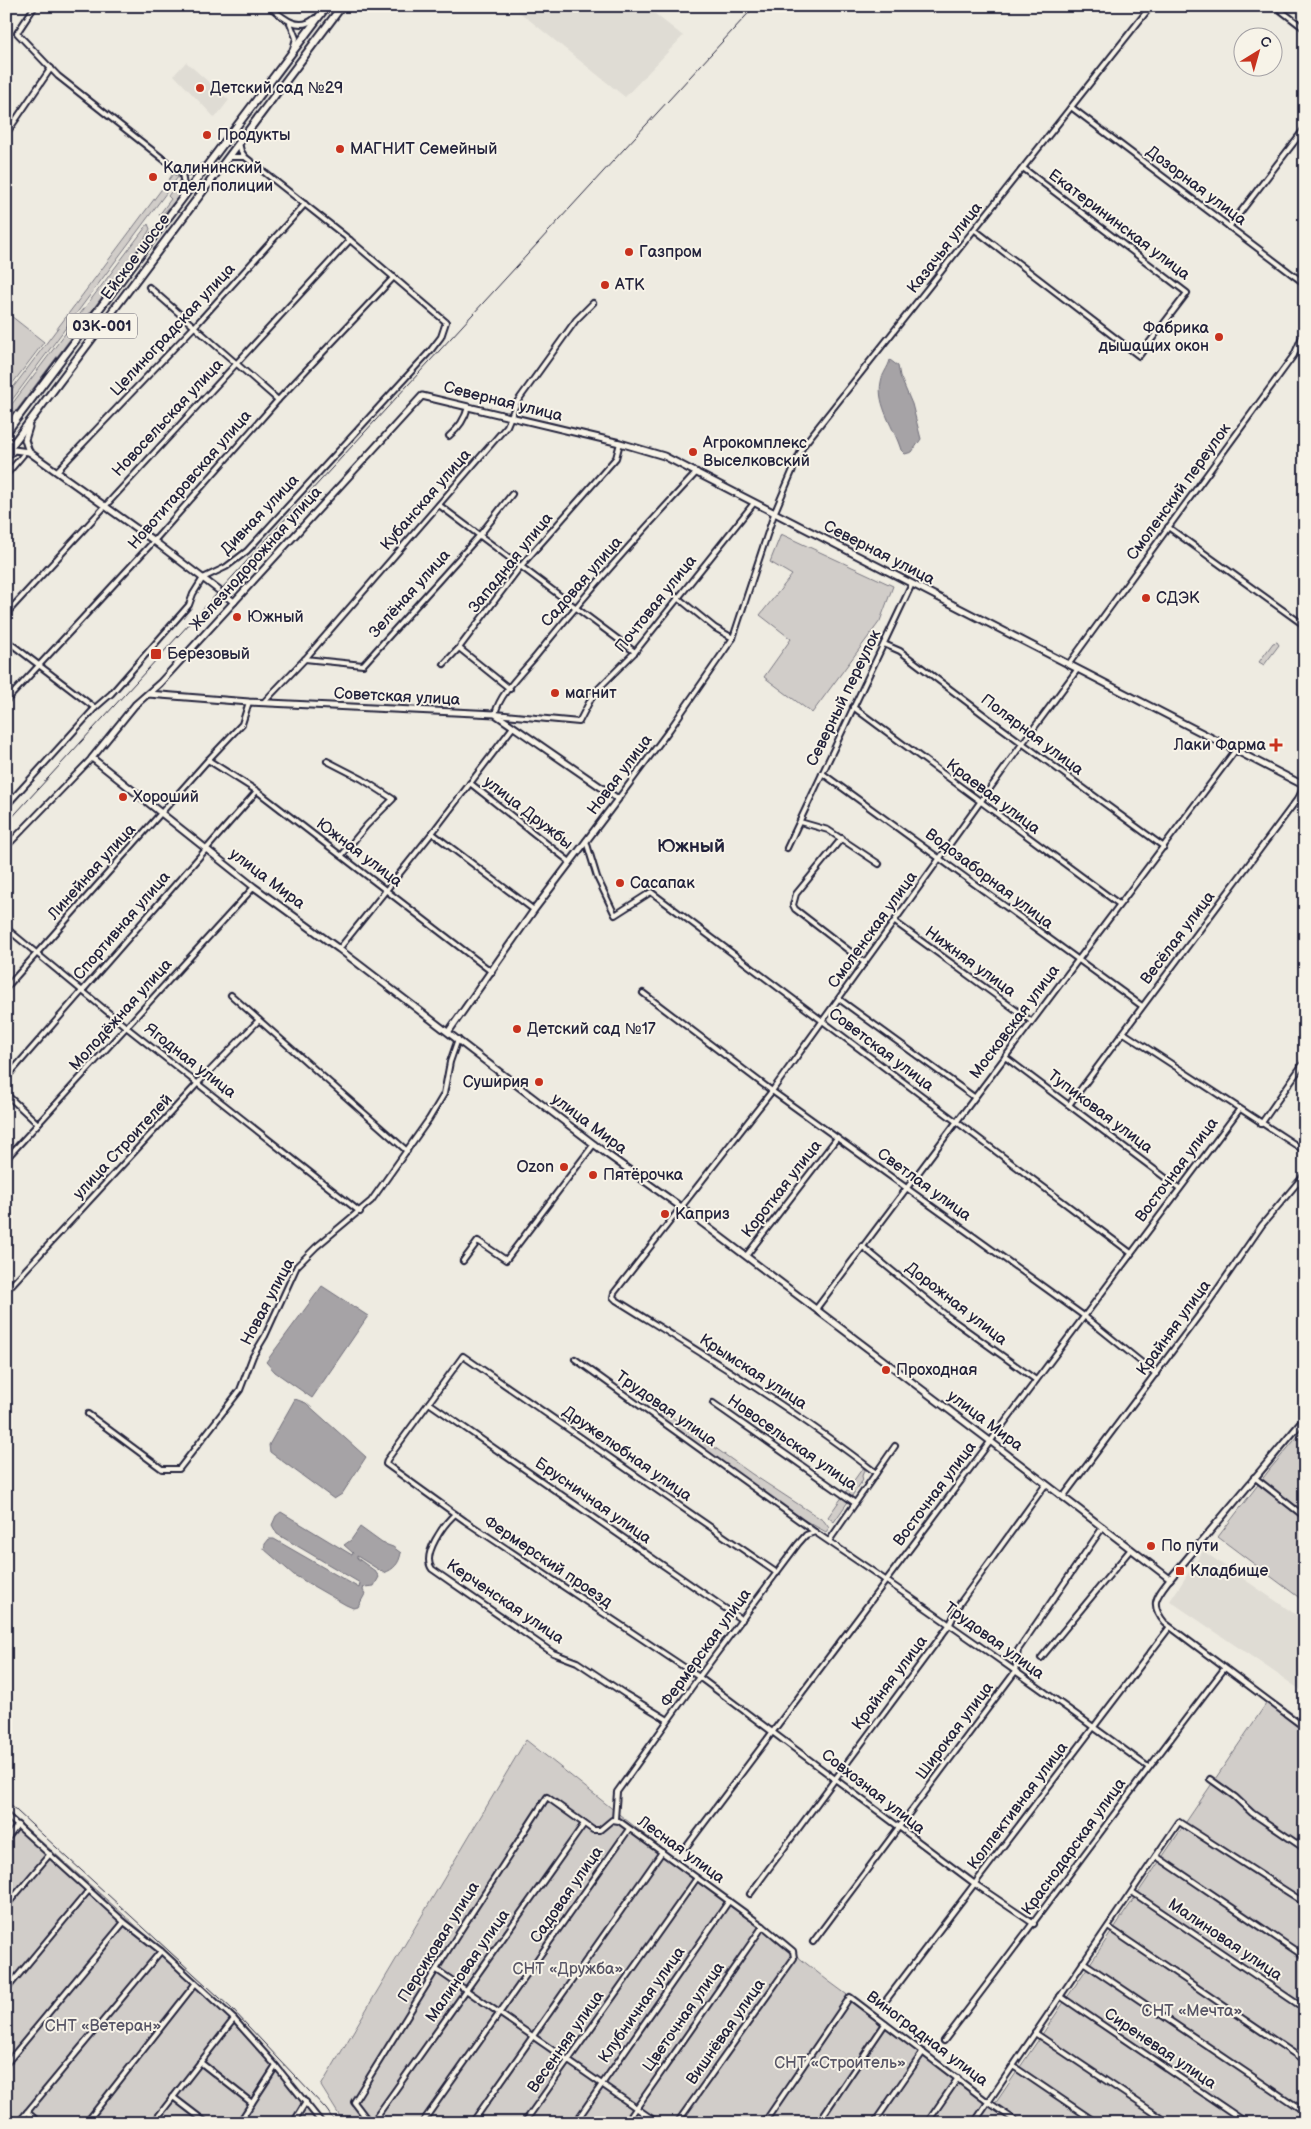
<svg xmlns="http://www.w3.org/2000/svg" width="1311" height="2129" font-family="'Balsamiq Sans',sans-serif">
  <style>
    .built { fill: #dfdcd4 }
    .green { fill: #d1cdc9; stroke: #7a7882 }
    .water { fill: #a6a3a6; stroke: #716f7b }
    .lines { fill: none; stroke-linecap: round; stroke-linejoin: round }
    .minor-casing { stroke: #22223b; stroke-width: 8 }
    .tertiary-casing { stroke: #22223b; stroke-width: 9 }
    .primary-casing { stroke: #22223b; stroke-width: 10 }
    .minor { stroke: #f7f3e8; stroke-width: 4 }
    .tertiary { stroke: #f7f3e8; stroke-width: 5 }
    .primary { stroke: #f7f3e8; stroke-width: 6 }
    .rail { stroke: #22223b; stroke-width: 1 }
    .poi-dot { fill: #c8321e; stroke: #f7f3e8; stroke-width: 2 }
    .labels { text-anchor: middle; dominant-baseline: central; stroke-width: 4; stroke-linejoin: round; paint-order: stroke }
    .shield { fill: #f7f3e8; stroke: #62616f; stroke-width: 1 }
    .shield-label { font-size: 15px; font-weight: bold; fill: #22223b }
    .poi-label { font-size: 16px; fill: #22223b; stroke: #f7f3e8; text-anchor: start }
    .street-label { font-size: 16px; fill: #22223b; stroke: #f7f3e8 }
    .park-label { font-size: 16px; fill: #575566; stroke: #f7f3e8 }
    .quarter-label { font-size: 19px; font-weight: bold; fill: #22223b; stroke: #f7f3e8 }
  </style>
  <rect width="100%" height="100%" fill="#eeebe1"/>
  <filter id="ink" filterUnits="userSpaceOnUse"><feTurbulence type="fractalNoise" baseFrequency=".02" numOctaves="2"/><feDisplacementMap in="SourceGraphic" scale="10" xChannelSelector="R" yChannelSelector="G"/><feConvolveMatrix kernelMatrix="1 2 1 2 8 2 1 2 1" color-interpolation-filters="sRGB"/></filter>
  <g filter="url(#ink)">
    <g class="built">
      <path d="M512,6H645L683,36L625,97Z"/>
      <path d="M186,62L229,100L215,118L174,75Z"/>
      <path d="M1203,1551L1305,1621V1693L1170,1601Z"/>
    </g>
    <g class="green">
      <path d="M173,174L178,177L6,408V397Z"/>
      <path d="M180,179C185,195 171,206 160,216L159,215L171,199L168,196Z"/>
      <path d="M148,224L150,229L141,245L13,415L6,420V412Z"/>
      <path d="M6,312L44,342L6,392Z"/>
      <path d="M781,534L893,586L880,621L812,713L764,677L791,639L760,615L792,575L770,562Z"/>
      <path d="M1277,642L1279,645L1264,665L1259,662L1273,643Z"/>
      <path d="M658,1415H669L752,1474L824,1521L829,1528L826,1532L797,1516L668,1424Z"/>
      <path d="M1305,1428V1602L1218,1537L1270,1469Z"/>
      <path d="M865,1468L862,1476L863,1480L834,1522L828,1517L862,1469Z"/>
      <path d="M1270,1698L1305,1722V2123H344L321,2086L526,1740L827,1980L995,2104Z"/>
      <path d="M6,1810L171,1957L256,2038L325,2123H6Z"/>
    </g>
    <g class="water">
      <path d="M890,360L898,366L900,376L912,404L921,439L912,452L905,454L901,450C895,429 876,405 881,382C882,374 888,368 890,360Z"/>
      <path d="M322,1286L368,1316L312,1398L275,1372L266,1362Z"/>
      <path d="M295,1399L306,1403L366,1457L342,1494L334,1499L270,1452L269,1445Z"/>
      <path d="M281,1512L352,1555L353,1553L344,1545L351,1540L360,1527L382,1543L393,1547L401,1553C399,1564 394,1569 384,1573L357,1556V1558L375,1571L379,1577L374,1586L364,1587L363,1590L365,1594L358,1607L353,1608L346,1605L294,1575L264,1549L265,1544L269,1539H274L359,1588L360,1583L277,1534L272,1525L276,1516Z"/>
    </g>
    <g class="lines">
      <g class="minor-casing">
        <g id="minor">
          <path d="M35,6L17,33L58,76L177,170C185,175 195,172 203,167"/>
          <path d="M269,6C282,17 299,33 315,18"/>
          <path d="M1275,6L1305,29"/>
          <path d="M290,23L296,38L293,49"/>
          <path d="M1071,107L1305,284"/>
          <path d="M6,134L51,68"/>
          <path d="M230,157H245"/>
          <path d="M182,196L184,186L182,173"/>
          <path d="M1229,227L1305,128"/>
          <path d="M975,230L1139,356L1187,293L1023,168"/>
          <path d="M149,287L278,400"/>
          <path d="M449,436C459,428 465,419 468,407"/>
          <path d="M57,471L195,326L305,204"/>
          <path d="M697,472C641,532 587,592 536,656C522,673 500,693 495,714L579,722L594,693L635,652L754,503"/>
          <path d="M6,475L23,455"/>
          <path d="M439,505L635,652"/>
          <path d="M1168,527L1305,626"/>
          <path d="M677,597L715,628L733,638"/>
          <path d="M6,614L350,240"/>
          <path d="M6,640L95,708"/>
          <path d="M884,644L900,651L992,721L1164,847"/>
          <path d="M305,659L363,665L479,536L512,494"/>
          <path d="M444,664L459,648"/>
          <path d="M1068,665L1294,355L1305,330"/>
          <path d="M510,689L459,648L520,567L616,458L620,443"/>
          <path d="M6,701L154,541L278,400L394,277"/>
          <path d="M264,702L305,659L507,426L517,402L576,320L593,303"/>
          <path d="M853,707L1119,904"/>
          <path d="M208,760L257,791L492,972"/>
          <path d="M327,761L362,779L393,799L367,825L342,855"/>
          <path d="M822,773L1142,1006"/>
          <path d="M470,783L570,862"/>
          <path d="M618,799L670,729L733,638L774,514L803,446L1151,6"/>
          <path d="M6,806L95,708L111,694L189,605L193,594L203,578L226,567L247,551L431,350L441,337L446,322L350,240L245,157L241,151L239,143"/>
          <path d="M800,822L828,830L879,864"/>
          <path d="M432,833L534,910"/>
          <path d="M842,838L796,894L793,905L795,909L865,963"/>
          <path d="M586,841L597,877L615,915L651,892L1131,1253"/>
          <path d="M6,847L92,758"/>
          <path d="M787,848L912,584"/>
          <path d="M895,922L1031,1021"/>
          <path d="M6,928L126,1027L360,1212"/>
          <path d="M339,949L436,828L513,727"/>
          <path d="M6,988L208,760L242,724L249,702"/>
          <path d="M643,993L772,1091L1084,1316L1156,1374"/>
          <path d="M231,995L259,1020"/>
          <path d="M839,999L974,1097"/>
          <path d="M1124,1033L1305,1151"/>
          <path d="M1005,1057L1179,1188"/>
          <path d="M6,1078L257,791"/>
          <path d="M6,1094L38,1124"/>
          <path d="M1069,1105L1299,797L1304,786"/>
          <path d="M1261,1124L1305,1061"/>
          <path d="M6,1159L254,887"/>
          <path d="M862,1246L947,1316L1036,1380"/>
          <path d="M746,1256L837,1138"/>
          <path d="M463,1261L478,1241L506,1260L594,1144"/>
          <path d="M6,1291L198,1083L259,1020L407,1151"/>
          <path d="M816,1309L1235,751"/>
          <path d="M575,1359L815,1532"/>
          <path d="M429,1403L742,1620"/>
          <path d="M713,1403L855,1503"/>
          <path d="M88,1414L162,1469H179L240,1390L253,1356L265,1336L297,1266L316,1247L371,1201L429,1119L444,1094L450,1062L458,1039"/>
          <path d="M876,1473C794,1409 704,1355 616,1300L613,1297L614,1293L772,1091L1022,744L1077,670"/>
          <path d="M1254,1477L1305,1517"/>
          <path d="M1063,1497L1206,1306L1262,1225L1305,1174"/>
          <path d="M455,1514C444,1524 421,1555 432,1569L553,1653L577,1662L625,1694L668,1720"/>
          <path d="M829,1541L895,1446"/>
          <path d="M777,1573L463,1356L387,1460L386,1464L465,1521L699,1677L975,1884L1034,1924"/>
          <path d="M1170,1579C1156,1597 1149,1604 1165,1623L1305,1728"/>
          <path d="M1041,1658L1131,1549"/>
          <path d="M1210,1779L1235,1797L1252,1813L1305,1849"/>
          <path d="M6,1815L124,1922L161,1951L234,2019L276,2066L322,2123"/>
          <path d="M615,1819L617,1792L699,1677L798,1544L806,1535L815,1532C927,1608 1038,1686 1148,1767"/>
          <path d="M6,1840L18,1825"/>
          <path d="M687,1846L1239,1110"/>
          <path d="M1156,1856L1305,1957"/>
          <path d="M1132,1892L1305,2009"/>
          <path d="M750,1894L950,1624L960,1603L1046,1484"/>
          <path d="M6,1906L50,1854"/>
          <path d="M1108,1927L1305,2061"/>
          <path d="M813,1942L1015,1672L1018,1650L1103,1527"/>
          <path d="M1083,1962L1305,2112"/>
          <path d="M437,1970L658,2123"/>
          <path d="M6,1990L89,1890"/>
          <path d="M1060,1996L1247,2123"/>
          <path d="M887,1999L1169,1628"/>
          <path d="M1035,2033L1169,2123"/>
          <path d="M944,2041C1038,1918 1129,1792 1224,1669"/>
          <path d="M200,2062L252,2103"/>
          <path d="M6,2064L124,1922"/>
          <path d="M1013,2066L1097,2123"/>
          <path d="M173,2097L207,2123"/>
          <path d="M27,2112L40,2123"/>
          <path d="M18,2123L161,1951"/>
          <path d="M86,2123L195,1984"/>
          <path d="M153,2123L234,2019"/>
          <path d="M239,2123L276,2066"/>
          <path d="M293,2123L306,2102"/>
          <path d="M370,2123L354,2102L455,1939L547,1797L593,1830H600L612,1820L619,1821L763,1926L793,1951L794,1958L677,2123"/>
          <path d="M372,2123L584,1824"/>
          <path d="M422,2123L629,1829"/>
          <path d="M472,2123L662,1852"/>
          <path d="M524,2123L697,1878"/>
          <path d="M575,2123L729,1901"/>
          <path d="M626,2123L763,1926"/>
          <path d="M764,2123L850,1997L988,2102L1019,2123"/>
          <path d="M818,2123L885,2024"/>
          <path d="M874,2123L923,2052"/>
          <path d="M927,2123L958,2078"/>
          <path d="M974,2123L1179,1822L1305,1903"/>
        </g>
      </g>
      <g class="tertiary-casing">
        <g id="tertiary">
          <path d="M6,422L13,420L16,415"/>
          <path d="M29,427L25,440L29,452"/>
          <path d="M6,457L14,450L29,452L154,541L234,602"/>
          <path d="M148,694L249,702L495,714L618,799L534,910L449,1031"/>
          <path d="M1305,786L664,456L620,443L422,396L160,683L135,705L92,758L254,887L339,949L608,1155L681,1207L990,1441L1170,1579L1305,1418"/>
        </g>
      </g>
      <g class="primary-casing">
        <g id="primary">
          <path d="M6,433L327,6"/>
          <path d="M6,453L342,6"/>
        </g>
      </g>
      <use href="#minor" class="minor"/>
      <use href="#tertiary" class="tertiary"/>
      <use href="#primary" class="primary"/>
      <g class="rail">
        <path d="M6,824L755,6"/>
        <path d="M6,1801L232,2009L326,2109L336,2123"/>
      </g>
    </g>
  </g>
  <g class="poi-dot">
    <circle cx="200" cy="88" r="5"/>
    <circle cx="207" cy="135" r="5"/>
    <circle cx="340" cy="149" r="5"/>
    <circle cx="153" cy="177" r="5"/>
    <circle cx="629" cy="252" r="5"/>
    <circle cx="605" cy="285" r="5"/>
    <circle cx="1219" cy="337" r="5"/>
    <circle cx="693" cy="452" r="5"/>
    <circle cx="1146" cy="598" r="5"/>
    <circle cx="237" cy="617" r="5"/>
    <rect x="150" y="648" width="12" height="12" rx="2.5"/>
    <circle cx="555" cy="693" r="5"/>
    <path d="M1273.5 737.5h5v5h5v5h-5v5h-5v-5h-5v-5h5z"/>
    <circle cx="123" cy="797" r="5"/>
    <circle cx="620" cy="883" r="5"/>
    <circle cx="517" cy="1029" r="5"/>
    <circle cx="539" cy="1082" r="5"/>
    <circle cx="564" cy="1167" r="5"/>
    <circle cx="593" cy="1175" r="5"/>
    <circle cx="665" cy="1214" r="5"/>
    <circle cx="886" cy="1370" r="5"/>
    <circle cx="1151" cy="1546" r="5"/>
    <rect x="1175" y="1566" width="10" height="10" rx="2.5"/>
  </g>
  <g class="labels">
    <rect class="shield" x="67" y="313.5" width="70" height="25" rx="4"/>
    <g class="shield-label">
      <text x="102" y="326">03К-001</text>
    </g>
    <g class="poi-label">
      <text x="210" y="88">Детский сад №29</text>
      <text x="217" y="135">Продукты</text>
      <text x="350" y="149">МАГНИТ Семейный</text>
      <text x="163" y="168">Калининский<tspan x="163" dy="18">отдел полиции</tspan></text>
      <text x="639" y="252">Газпром</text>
      <text x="615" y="285">АТК</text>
      <text x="1209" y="328" text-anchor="end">Фабрика<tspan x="1209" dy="18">дышащих окон</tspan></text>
      <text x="703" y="443">Агрокомплекс<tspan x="703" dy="18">Выселковский</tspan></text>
      <text x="1156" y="598">СДЭК</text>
      <text x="247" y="617">Южный</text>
      <text x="167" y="654">Березовый</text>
      <text x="565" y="693">магнит</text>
      <text x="1266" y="745" text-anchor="end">Лаки Фарма</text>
      <text x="133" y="797">Хороший</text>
      <text x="630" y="883">Сасапак</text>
      <text x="527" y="1029">Детский сад №17</text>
      <text x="529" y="1082" text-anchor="end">Суширия</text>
      <text x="554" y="1167" text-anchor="end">Ozon</text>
      <text x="603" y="1175">Пятёрочка</text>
      <text x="675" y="1214">Каприз</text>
      <text x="896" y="1370">Проходная</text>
      <text x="1161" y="1546">По пути</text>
      <text x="1190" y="1571">Кладбище</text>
    </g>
    <g class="street-label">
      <text transform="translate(1196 186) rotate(37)">Дозорная улица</text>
      <text transform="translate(1119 225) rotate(37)">Екатерининская улица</text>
      <text transform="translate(945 248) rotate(-52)">Казачья улица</text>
      <text transform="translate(136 257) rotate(-53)">Ейское шоссе</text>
      <text transform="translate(173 330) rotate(-47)">Целиноградская улица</text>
      <text transform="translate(503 402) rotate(14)">Северная улица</text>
      <text transform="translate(168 418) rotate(-47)">Новосельская улица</text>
      <text transform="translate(190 480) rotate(-49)">Новотитаровская улица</text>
      <text transform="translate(1179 492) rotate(-54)">Смоленский переулок</text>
      <text transform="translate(426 500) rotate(-49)">Кубанская улица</text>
      <text transform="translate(260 515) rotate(-46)">Дивная улица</text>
      <text transform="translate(879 553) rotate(27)">Северная улица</text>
      <text transform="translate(256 559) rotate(-48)">Железнодорожная улица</text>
      <text transform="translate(511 563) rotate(-51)">Западная улица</text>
      <text transform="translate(582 582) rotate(-49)">Садовая улица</text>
      <text transform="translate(410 594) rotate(-48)">Зелёная улица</text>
      <text transform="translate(656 604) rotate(-51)">Почтовая улица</text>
      <text transform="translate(397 697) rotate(3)">Советская улица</text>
      <text transform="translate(844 698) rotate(-64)">Северный переулок</text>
      <text transform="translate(1032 735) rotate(37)">Полярная улица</text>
      <text transform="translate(620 775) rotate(-53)">Новая улица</text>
      <text transform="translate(993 797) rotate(37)">Краевая улица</text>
      <text transform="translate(528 813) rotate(38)">улица Дружбы</text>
      <text transform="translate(359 853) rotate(37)">Южная улица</text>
      <text transform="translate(92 872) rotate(-48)">Линейная улица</text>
      <text transform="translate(267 879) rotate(37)">улица Мира</text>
      <text transform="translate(989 879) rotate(37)">Водозаборная улица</text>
      <text transform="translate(122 926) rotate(-49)">Спортивная улица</text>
      <text transform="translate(873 930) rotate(-54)">Смоленская улица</text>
      <text transform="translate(1178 938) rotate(-53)">Весёлая улица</text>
      <text transform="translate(970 962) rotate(36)">Нижняя улица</text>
      <text transform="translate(121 1015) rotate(-48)">Молодёжная улица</text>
      <text transform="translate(1015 1022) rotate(-53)">Московская улица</text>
      <text transform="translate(881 1050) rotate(37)">Советская улица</text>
      <text transform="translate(190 1061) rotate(38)">Ягодная улица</text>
      <text transform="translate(1100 1112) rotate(37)">Тупиковая улица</text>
      <text transform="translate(589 1124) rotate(37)">улица Мира</text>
      <text transform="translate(123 1147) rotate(-47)">улица Строителей</text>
      <text transform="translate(1177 1170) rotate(-53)">Восточная улица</text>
      <text transform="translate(924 1185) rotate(36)">Светлая улица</text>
      <text transform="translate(782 1189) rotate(-52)">Короткая улица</text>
      <text transform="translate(268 1302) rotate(-62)">Новая улица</text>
      <text transform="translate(956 1304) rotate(38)">Дорожная улица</text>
      <text transform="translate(1174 1328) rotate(-54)">Крайняя улица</text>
      <text transform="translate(753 1372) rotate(33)">Крымская улица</text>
      <text transform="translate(666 1409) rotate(35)">Трудовая улица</text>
      <text transform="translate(985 1421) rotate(37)">улица Мира</text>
      <text transform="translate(792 1443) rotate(35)">Новосельская улица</text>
      <text transform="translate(627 1454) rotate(35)">Дружелюбная улица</text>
      <text transform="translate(935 1494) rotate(-53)">Восточная улица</text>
      <text transform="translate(593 1501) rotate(35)">Брусничная улица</text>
      <text transform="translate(548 1562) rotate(34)">Фермерский проезд</text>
      <text transform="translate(505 1602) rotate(34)">Керченская улица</text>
      <text transform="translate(994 1641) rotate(36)">Трудовая улица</text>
      <text transform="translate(706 1648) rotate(-54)">Фермерская улица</text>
      <text transform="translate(890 1683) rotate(-53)">Крайняя улица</text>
      <text transform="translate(955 1731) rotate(-53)">Широкая улица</text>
      <text transform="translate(873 1792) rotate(38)">Совхозная улица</text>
      <text transform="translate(1018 1806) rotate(-53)">Коллективная улица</text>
      <text transform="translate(1074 1847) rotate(-54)">Краснодарская улица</text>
      <text transform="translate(681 1850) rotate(36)">Лесная улица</text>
      <text transform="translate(567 1895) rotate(-55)">Садовая улица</text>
      <text transform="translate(1225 1940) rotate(34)">Малиновая улица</text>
      <text transform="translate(439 1942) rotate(-58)">Персиковая улица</text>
      <text transform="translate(468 1966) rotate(-55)">Малиновая улица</text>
      <text transform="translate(642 2005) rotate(-55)">Клубничная улица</text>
      <text transform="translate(684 2017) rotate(-55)">Цветочная улица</text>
      <text transform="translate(726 2032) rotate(-55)">Вишнёвая улица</text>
      <text transform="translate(927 2039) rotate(37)">Виноградная улица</text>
      <text transform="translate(566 2042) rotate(-55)">Весенняя улица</text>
      <text transform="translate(1160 2049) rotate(34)">Сиреневая улица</text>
    </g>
    <g class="park-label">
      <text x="568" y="1969">СНТ «Дружба»</text>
      <text x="1192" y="2011">СНТ «Мечта»</text>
      <text x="103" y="2026">СНТ «Ветеран»</text>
      <text x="840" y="2063">СНТ «Строитель»</text>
    </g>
    <g class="quarter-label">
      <text x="691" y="846">Южный</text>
    </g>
  </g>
  <rect width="1311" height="2129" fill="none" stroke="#f7f3e8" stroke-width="25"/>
  <rect x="12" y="12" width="1286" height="2104" fill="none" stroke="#22223b" stroke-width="2" filter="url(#ink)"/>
  <g transform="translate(1258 52) rotate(37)"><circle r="24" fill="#f7f3e8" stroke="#a29fa3"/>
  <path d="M0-4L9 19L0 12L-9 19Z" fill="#c8321e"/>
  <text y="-8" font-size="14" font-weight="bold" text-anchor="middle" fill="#22223b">С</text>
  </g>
</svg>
